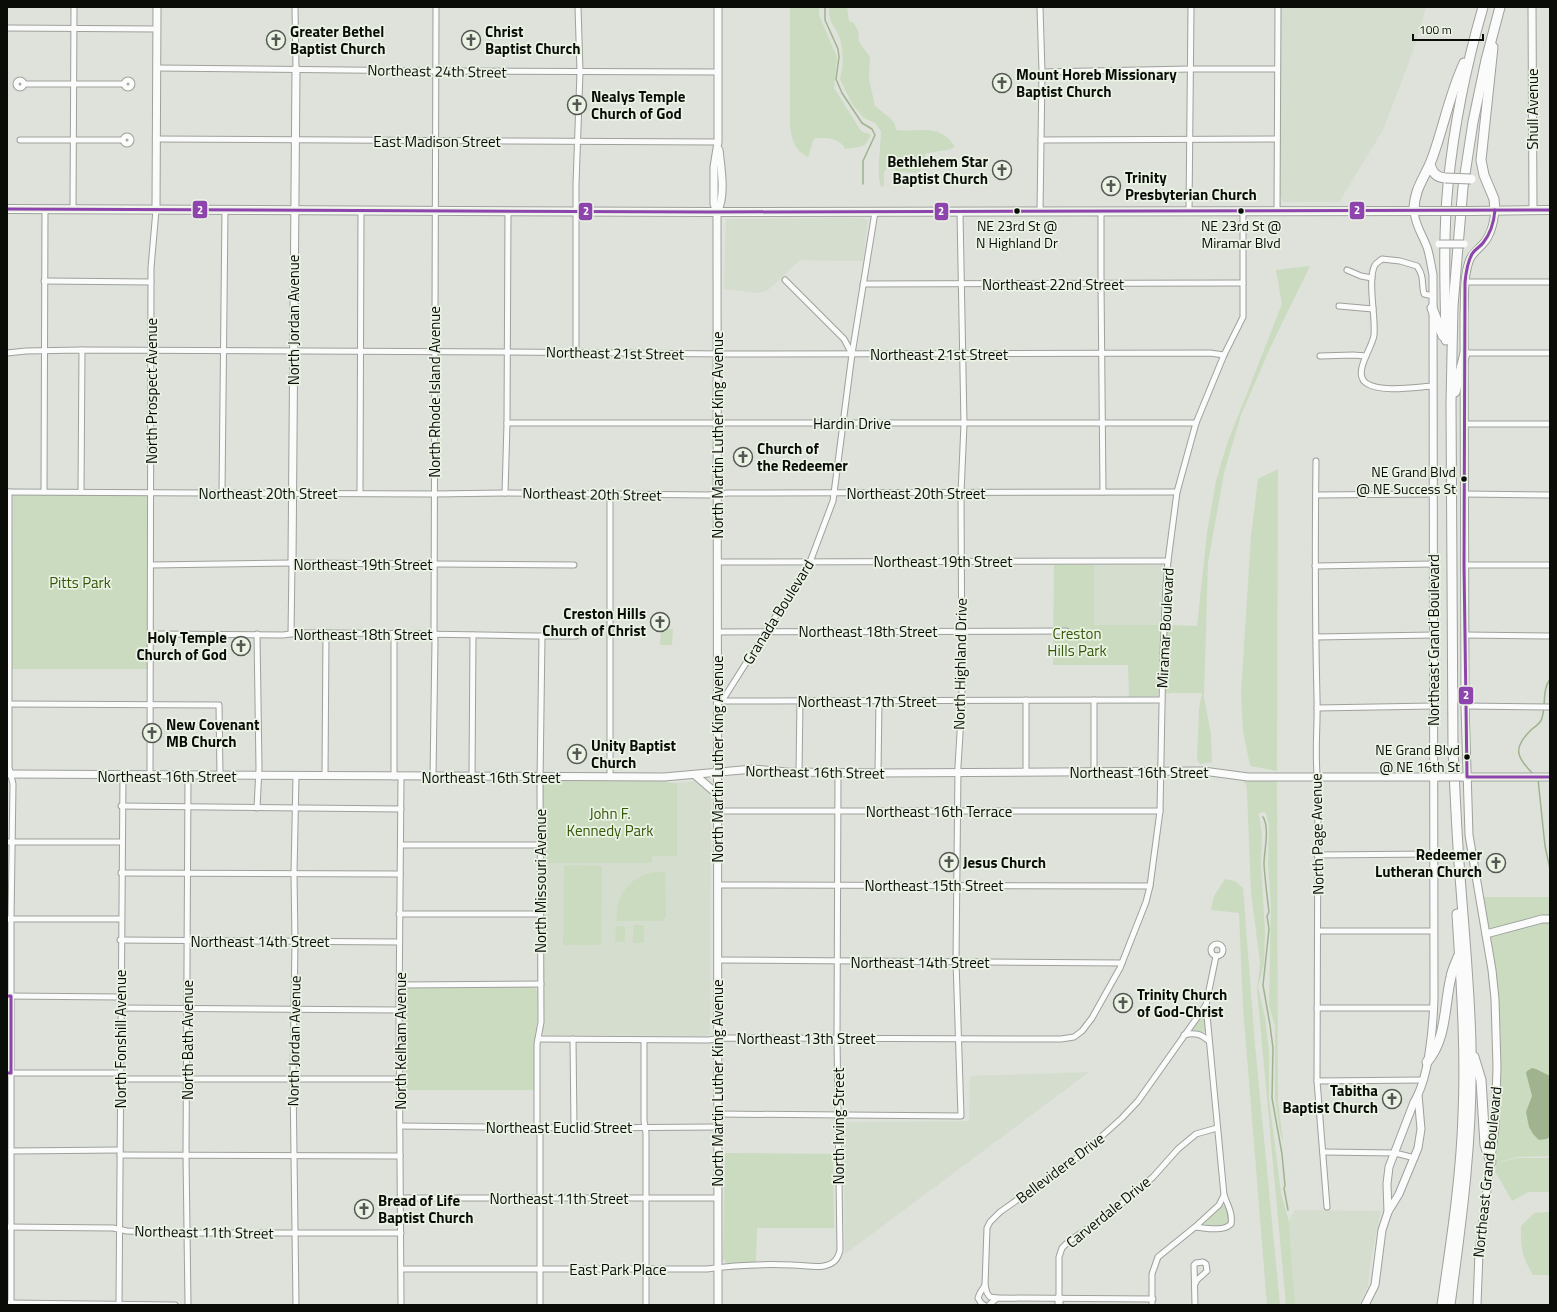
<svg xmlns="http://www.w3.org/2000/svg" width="1557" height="1312" font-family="'Titillium Web',sans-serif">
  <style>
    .built { fill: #d4ddce }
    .green { fill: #cbdbbf }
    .water { fill: #9fb48e }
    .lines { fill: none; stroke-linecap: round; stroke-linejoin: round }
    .stream { stroke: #9fb48e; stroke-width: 1.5 }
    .street-casing { stroke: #9ea19c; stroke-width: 7 }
    .secondary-casing { stroke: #9ea19c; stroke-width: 9 }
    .primary-casing { stroke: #9ea19c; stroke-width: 10 }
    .highway-casing { stroke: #9ea19c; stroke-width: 11 }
    .street { stroke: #fafbfa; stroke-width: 5 }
    .secondary { stroke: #fafbfa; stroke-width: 7 }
    .primary { stroke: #fafbfa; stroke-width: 8 }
    .highway { stroke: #fafbfa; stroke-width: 9 }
    .secondary-bridge-casing { stroke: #9ea19c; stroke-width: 9; stroke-linecap: butt }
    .primary-bridge-casing { stroke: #9ea19c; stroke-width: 10; stroke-linecap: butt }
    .highway-bridge-casing { stroke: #9ea19c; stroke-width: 11; stroke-linecap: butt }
    .secondary-bridge { stroke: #fafbfa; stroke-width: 7 }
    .primary-bridge { stroke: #fafbfa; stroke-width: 8 }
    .highway-bridge { stroke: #fafbfa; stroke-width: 9 }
    .bus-1-casing { stroke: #ebf3e5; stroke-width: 6 }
    .bus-1 { stroke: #8e44ad; stroke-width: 3 }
    .bus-dot { fill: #0a0c08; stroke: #ebf3e5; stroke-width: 1.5 }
    .labels { text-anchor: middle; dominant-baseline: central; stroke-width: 3.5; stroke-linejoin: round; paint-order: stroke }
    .bus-label { font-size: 14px; fill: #0a0c08; stroke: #ebf3e5 }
    .poi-label { font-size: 15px; font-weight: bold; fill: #0a0c08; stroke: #ebf3e5; text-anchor: start }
    .street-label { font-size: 15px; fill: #0a0c08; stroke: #ebf3e5 }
    .park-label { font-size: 15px; fill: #345708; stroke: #ebf3e5 }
    .line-badge { stroke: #ebf3e5; stroke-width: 1.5 }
    .badge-label { font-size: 11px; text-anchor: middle; font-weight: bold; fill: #fff }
  </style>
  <rect width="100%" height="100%" fill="#dee2db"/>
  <g class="built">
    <path d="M1281,7H1426L1413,51L1383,130L1339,202H1283L1280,195Z"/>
    <path d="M860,218L868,220L863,261L800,260L768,290L758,293L724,289L726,219Z"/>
    <path d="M1094,565H1163L1162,625H1094Z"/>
    <path d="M697,781L710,793L711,796L710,1033L706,1036L544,1035L543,1031V863H651V856H677V783Z"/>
    <path d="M1089,1072L845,1254L843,1122L969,1121L970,1076Z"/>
    <path d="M1294,1210L1381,1211L1371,1258L1368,1285L1359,1305H1295L1289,1222Z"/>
  </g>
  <g class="green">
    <path d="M790,7H819V15L837,57L834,88L861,131L871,135L865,145L859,147L845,149C840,137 826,138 815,138L813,141L808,157C794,149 793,143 790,127Z"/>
    <path d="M829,7H847L849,21L854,23L858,31L859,42L870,57L869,79L875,106L890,118L895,124L896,130C920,133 939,122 955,147C946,152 936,150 925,154L924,166L919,173L898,172L890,166L884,172V186L881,187C876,169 881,149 881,131L875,123L864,118L852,104L840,79C844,65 844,47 838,34C832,22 829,21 829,7Z"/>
    <path d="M1310,266L1271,346L1241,415L1224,473L1208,563L1204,697L1211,734L1212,762L1200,764L1197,760L1199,709L1202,693H1164L1167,625L1197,626L1207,533L1216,481L1227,444L1282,304L1276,270Z"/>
    <path d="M1278,469L1277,771L1250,766L1243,731L1241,693L1251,536L1258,479Z"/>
    <path d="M13,495H144L147,497V669H12Z"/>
    <path d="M1054,565H1094V625H1162L1158,696L1129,697L1128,665H1053Z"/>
    <path d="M661,629H673L672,645H660Z"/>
    <path d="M545,780H662L670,783H677V856H652V863H543V784Z"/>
    <path d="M1247,780H1277L1278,1102L1283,1142L1280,1132L1275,1097V1027L1269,1005L1271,905L1268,864L1269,826L1266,813L1264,812L1259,813L1262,835L1261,864L1265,932L1264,964L1258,987L1265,1017L1269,1053V1098L1281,1193L1289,1222L1295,1305H1286L1257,990L1260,963L1251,892L1247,792L1246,784L1243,782Z"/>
    <path d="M564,865L602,866L601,945H563Z"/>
    <path d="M658,872H665L666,917L661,921H617C614,895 632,874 658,872Z"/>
    <path d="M1225,879L1235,881L1243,888L1255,1045L1280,1305H1267L1243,1007L1239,913L1211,910L1214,896Z"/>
    <path d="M1483,897H1550V1156L1518,1157L1495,1163C1499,1125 1502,1088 1501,1050C1500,999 1493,947 1483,897Z"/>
    <rect x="633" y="925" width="11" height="18"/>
    <path d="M616,926H625V942H615Z"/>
    <path d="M534,986L537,991V1020L535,1037L534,1090H405L403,1088L402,988L404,987Z"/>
    <path d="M1203,1012L1206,1029L1204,1032L1193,1030V1028Z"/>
    <path d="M725,1153L833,1154L834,1228H757L756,1262L726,1263L723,1258Z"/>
    <path d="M1518,1158H1550V1275H1533C1521,1255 1521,1248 1521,1226L1534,1213L1549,1212V1192H1528L1512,1201L1498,1176L1495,1173L1496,1163Z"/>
    <path d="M1222,1205L1224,1206C1226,1208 1228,1211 1229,1214C1233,1228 1212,1226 1204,1224Z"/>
  </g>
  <path class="water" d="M1532,1068L1536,1069L1550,1076V1137L1546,1139L1539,1140L1533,1134L1529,1127L1526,1112L1532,1096L1526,1073L1527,1071Z"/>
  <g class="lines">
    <g class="stream">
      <path d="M825,7V20L838,49L839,57L836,79L842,93L862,123L872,129L875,135L863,161V184"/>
      <path d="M1534,775C1516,757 1512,748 1532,729C1536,726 1541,723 1542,718C1546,705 1542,690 1550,679"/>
      <path d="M1538,779L1545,846L1550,869"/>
      <path d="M1263,817C1270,828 1264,851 1264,864C1265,880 1267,896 1269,912L1267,916L1269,929L1263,985L1270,1025L1273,1048L1272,1098L1282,1154L1285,1186L1284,1188L1288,1210"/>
    </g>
    <g class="street-casing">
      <g id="street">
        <path d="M295,7L296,69"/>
        <path d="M1040,7L1042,72L1040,212"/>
        <path d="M7,28L157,29"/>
        <path d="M157,68L436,71L718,72"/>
        <path d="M1042,72L1190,69H1277"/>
        <circle cx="20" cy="84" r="4"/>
        <circle cx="128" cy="84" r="4"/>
        <path d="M24,84H123"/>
        <circle cx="127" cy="140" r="4"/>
        <path d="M157,139L718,142"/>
        <path d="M20,140H123"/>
        <path d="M1041,140L1277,139"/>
        <path d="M73,209L74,7"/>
        <path d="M1101,211V283L1103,492"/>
        <path d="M1189,211L1191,7"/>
        <path d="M1277,211L1278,7"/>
        <path d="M1347,270L1361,276L1372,278"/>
        <path d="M785,280L844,339L852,354"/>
        <path d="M44,281L151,282"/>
        <path d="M1465,282H1549"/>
        <path d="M863,284L1243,283"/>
        <path d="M1433,296L1424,294C1421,282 1425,278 1417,266L1400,261L1382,259C1380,261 1376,263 1375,265C1367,279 1376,318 1374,335C1373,347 1352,373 1366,383C1380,393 1416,387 1433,386"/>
        <path d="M1339,306L1373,309"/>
        <path d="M576,352V184L580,72L578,7"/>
        <path d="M7,353L26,351L82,350L506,352L727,354L1210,353L1224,355"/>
        <path d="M1465,353H1550"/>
        <path d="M1320,356L1353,355L1366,356"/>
        <path d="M507,423H1196"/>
        <path d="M1465,424H1550"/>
        <path d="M1316,461C1315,540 1315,619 1317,698C1318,727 1314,755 1318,784L1317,1081L1327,1207"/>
        <path d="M7,492L434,494L505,493L708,495L728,493L1177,492"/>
        <path d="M9,492V767L13,784L11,919V1303"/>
        <path d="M44,492L45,209"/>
        <path d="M81,492L82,350"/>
        <path d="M222,493L225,210"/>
        <path d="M360,493L361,210"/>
        <path d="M505,493L507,423L508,211"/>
        <path d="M1464,494L1550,495"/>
        <path d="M1316,495L1433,494"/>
        <path d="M717,562L1168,561"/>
        <path d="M151,565L292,563L574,565"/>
        <path d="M1464,565H1550"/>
        <path d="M1315,566L1433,564"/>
        <path d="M717,632L1066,631"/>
        <path d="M394,633V777"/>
        <path d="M150,634L283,635L298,633C391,632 483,636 576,636"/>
        <path d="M257,634L259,768L257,808"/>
        <path d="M291,634L292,563"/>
        <path d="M1465,635L1550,636"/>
        <path d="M1316,637L1433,635"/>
        <path d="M1026,700V772"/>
        <path d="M1094,700V772"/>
        <path d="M721,701L1162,700"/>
        <path d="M722,701L810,562L833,501L852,354L875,212"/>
        <path d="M9,704L219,705L220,776"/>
        <path d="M1465,706L1550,707"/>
        <path d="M1317,708L1433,706"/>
        <path d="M799,772L800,701"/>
        <path d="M878,773L879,701"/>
        <path d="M150,775L151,268L156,210"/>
        <path d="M325,776L326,633"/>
        <path d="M401,777L399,1010L401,1305"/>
        <path d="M433,777L435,641L434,629L436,7"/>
        <path d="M472,777L473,635"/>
        <path d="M610,777V494"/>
        <path d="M121,806L401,809"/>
        <path d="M717,811H1160"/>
        <path d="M7,842H121"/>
        <path d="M401,845H540"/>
        <path d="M1317,855L1434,854"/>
        <path d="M121,873L400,874"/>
        <path d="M717,885L1150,886"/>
        <path d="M399,914H540"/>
        <path d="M7,919H121"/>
        <path d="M1318,931H1434"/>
        <path d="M120,940L399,942"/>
        <circle cx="1217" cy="950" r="6"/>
        <path d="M717,960L1122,963"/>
        <path d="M399,985L541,984"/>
        <path d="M7,996L120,997"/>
        <path d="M121,1008L399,1010"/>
        <path d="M1317,1008H1434"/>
        <path d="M1184,1035C1195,1032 1201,1034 1209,1041"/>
        <path d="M538,1039L708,1040L725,1038L1037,1039H1061L1074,1037L1082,1031L1092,1018L1120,968L1146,902L1150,886L1160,811L1163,653L1166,585L1168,561L1177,492L1196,423L1224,355L1243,317V211"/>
        <path d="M573,1039L574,1128"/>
        <path d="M644,1040V1121L646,1133V1305"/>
        <path d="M7,1073H121"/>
        <path d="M121,1079H400"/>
        <path d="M1317,1081L1423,1080"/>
        <path d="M717,1114L961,1116L956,961L958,766L962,701L961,493L964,424L960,212"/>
        <path d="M400,1126L574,1128L717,1127"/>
        <path d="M537,1127V1044L541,1022L540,781L542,636"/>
        <path d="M12,1151L120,1150"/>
        <path d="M1323,1152L1395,1153L1415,1158"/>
        <path d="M120,1155L400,1156"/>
        <path d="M401,1198H717"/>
        <path d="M7,1227L113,1228L127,1231L188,1233H401"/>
        <path d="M1195,1227L1219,1205L1224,1195"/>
        <path d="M401,1269H707C734,1265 766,1264 793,1265C803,1265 814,1268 824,1266C834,1264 838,1259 840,1250L837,1038L838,773"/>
        <path d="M1195,1284L1197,1280L1207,1271L1206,1264L1203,1262L1196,1263L1194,1265L1195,1305"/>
        <path d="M985,1285L987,1293L990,1297L997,1298"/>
        <path d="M1059,1298V1257L1062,1248L1068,1242L1106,1216L1139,1189L1153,1177L1178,1149L1196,1134L1217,1128"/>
        <path d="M7,1303L175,1305"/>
        <path d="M119,1304L123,775"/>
        <path d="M188,1305L186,1155L188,776"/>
        <path d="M296,1305L293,1079L295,942L294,874L296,776"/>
        <path d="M540,1305V1127"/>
        <path d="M984,1305L981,1303L978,1298L980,1293L985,1285L987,1228L990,1222L1000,1212L1081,1155L1122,1118L1138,1101L1206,1005"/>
        <path d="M989,1305L997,1298L1153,1299"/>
        <path d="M1152,1305V1274L1158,1257L1195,1227C1206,1228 1223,1232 1231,1224C1233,1213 1227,1204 1224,1195L1206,1005L1216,956"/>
      </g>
    </g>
    <g class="secondary-casing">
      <g id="secondary">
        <path d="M1532,7L1533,210"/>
        <path d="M156,210L157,7"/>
        <path d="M717,212C726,197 721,168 719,150"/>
        <path d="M292,563L296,69"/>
        <path d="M7,774L664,777L753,769L787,772L878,773L1203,771L1248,777H1439"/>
        <path d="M695,775L717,794"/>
        <path d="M1462,777H1550"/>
        <path d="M1486,934L1542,919H1550"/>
        <path d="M1388,1212L1387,1184L1389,1167L1414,1102C1429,1078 1433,1027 1434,999L1433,275C1431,265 1430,256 1427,247C1422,234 1415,225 1414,211"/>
        <path d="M718,1305L717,222V212L714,204V167L718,142V7"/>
        <path d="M1059,1305V1298"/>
        <path d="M1365,1305L1375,1285L1382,1230L1388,1212L1399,1194L1418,1148L1421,1129L1418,1095"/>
        <path d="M1477,1305L1479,1252L1495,1127L1497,1067L1495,999L1492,970L1469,835L1465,706L1464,315C1465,297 1463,276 1470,259C1473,253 1477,250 1482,245C1491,236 1494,222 1495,210"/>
      </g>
    </g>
    <g class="primary-casing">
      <g id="primary">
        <path d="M7,209L710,212L1436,211"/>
        <path d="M1471,211L1550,210"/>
      </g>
    </g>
    <g class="highway-casing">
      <g id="highway">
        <path d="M1493,47L1481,160L1484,175L1494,199L1495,210"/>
        <path d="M1430,165C1433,172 1435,177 1445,178"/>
        <path d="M1414,211C1414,187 1426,177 1433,156C1444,125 1450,93 1464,63"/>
        <path d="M1432,308L1443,336"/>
        <path d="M1446,340C1445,289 1443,236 1448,185C1454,125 1466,66 1483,7"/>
        <path d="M1455,392L1465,353"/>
        <path d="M1474,1057L1481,1080L1485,1145L1491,1162"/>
        <path d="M1427,1062C1447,1039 1444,1005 1451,977C1452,970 1456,963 1458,957"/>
        <path d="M1442,1305C1451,1242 1461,1179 1463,1115C1466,1048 1461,981 1457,914"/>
        <path d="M1450,1305C1462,1218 1473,1135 1471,1046C1470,994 1465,942 1461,889C1457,842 1455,795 1453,748L1451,403L1453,306L1463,187L1473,122L1486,60L1500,7"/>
      </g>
    </g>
    <use href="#street" class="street"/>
    <use href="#secondary" class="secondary"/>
    <use href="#primary" class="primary"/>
    <use href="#highway" class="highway"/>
    <g class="secondary-bridge-casing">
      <g id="secondary-bridge">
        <path d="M1439,244H1464"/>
        <path d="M1439,777H1462"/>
      </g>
    </g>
    <g class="primary-bridge-casing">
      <path id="primary-bridge" d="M1436,211H1471"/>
    </g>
    <g class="highway-bridge-casing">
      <path id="highway-bridge" d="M1445,178L1471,179"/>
    </g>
    <use href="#secondary-bridge" class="secondary-bridge"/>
    <use href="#primary-bridge" class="primary-bridge"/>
    <use href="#highway-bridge" class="highway-bridge"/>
    <g class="bus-1-casing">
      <g id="bus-1">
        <path d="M7,209L710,212L1550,210"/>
        <path d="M1495,210C1494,222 1491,233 1483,243C1480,247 1475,249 1472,254C1467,263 1466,272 1465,282L1464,565L1467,777H1550"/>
        <path d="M7,996H11V1073H7"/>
      </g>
    </g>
    <use href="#bus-1" class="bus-1"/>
  </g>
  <defs>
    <g id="church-ring" transform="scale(1)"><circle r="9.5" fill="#ebf3e5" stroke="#545752" stroke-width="1.5"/><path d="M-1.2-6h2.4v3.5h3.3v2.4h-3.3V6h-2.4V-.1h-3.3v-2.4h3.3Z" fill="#545752"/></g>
  </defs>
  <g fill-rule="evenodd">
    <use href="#church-ring" x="276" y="40"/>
    <use href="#church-ring" x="471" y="40"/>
    <use href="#church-ring" x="1002" y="83"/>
    <use href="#church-ring" x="577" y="105"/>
    <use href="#church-ring" x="1002" y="170"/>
    <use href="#church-ring" x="1111" y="186"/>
    <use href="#church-ring" x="743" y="457"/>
    <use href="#church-ring" x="660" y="622"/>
    <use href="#church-ring" x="241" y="646"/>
    <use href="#church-ring" x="152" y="733"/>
    <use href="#church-ring" x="577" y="754"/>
    <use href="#church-ring" x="949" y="862"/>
    <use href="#church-ring" x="1496" y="863"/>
    <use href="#church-ring" x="1123" y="1003"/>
    <use href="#church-ring" x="1392" y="1099"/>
    <use href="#church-ring" x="364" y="1209"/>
  </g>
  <g class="bus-dot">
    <circle cx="1017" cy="211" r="3.5"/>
    <circle cx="1241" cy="211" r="3.5"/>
    <circle cx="1464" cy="479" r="3.5"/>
    <circle cx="1467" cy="757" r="3.5"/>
  </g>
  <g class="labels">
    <g class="bus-label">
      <text x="1017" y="225">NE 23rd St @<tspan x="1017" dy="17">N Highland Dr</tspan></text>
      <text x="1241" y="225">NE 23rd St @<tspan x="1241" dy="17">Miramar Blvd</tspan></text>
      <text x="1456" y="471" text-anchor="end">NE Grand Blvd<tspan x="1456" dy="17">@ NE Success St</tspan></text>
      <text x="1460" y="749" text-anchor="end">NE Grand Blvd<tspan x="1460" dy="17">@ NE 16th St</tspan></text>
    </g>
    <g class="poi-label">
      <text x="290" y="31">Greater Bethel<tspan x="290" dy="17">Baptist Church</tspan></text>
      <text x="485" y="31">Christ<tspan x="485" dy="17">Baptist Church</tspan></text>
      <text x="1016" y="74">Mount Horeb Missionary<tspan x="1016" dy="17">Baptist Church</tspan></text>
      <text x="591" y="96">Nealys Temple<tspan x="591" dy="17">Church of God</tspan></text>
      <text x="988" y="161" text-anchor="end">Bethlehem Star<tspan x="988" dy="17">Baptist Church</tspan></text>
      <text x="1125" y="177">Trinity<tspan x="1125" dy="17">Presbyterian Church</tspan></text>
      <text x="757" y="448">Church of<tspan x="757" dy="17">the Redeemer</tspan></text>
      <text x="646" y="613" text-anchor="end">Creston Hills<tspan x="646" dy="17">Church of Christ</tspan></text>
      <text x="227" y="637" text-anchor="end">Holy Temple<tspan x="227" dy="17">Church of God</tspan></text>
      <text x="166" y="724">New Covenant<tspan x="166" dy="17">MB Church</tspan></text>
      <text x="591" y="745">Unity Baptist<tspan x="591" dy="17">Church</tspan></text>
      <text x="1482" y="854" text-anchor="end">Redeemer<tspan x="1482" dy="17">Lutheran Church</tspan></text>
      <text x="963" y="862">Jesus Church</text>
      <text x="1137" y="994">Trinity Church<tspan x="1137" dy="17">of God-Christ</tspan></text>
      <text x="1378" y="1090" text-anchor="end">Tabitha<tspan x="1378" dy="17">Baptist Church</tspan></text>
      <text x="378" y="1200">Bread of Life<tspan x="378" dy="17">Baptist Church</tspan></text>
    </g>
    <g class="street-label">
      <text transform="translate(437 71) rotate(1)">Northeast 24th Street</text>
      <text transform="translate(1532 109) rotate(-90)">Shull Avenue</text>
      <text x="437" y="141">East Madison Street</text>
      <text x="1053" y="284">Northeast 22nd Street</text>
      <text transform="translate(293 320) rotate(-90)">North Jordan Avenue</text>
      <text transform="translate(615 353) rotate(1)">Northeast 21st Street</text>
      <text x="939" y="354">Northeast 21st Street</text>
      <text transform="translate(151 391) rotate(-90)">North Prospect Avenue</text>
      <text transform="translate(434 392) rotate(-90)">North Rhode Island Avenue</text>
      <text x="852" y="423">Hardin Drive</text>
      <text transform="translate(717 435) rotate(-90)">North Martin Luther King Avenue</text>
      <text x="268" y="493">Northeast 20th Street</text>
      <text x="916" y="493">Northeast 20th Street</text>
      <text transform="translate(592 494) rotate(1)">Northeast 20th Street</text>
      <text x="943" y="561">Northeast 19th Street</text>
      <text x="363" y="564">Northeast 19th Street</text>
      <text transform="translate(778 612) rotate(-58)">Granada Boulevard</text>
      <text transform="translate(1165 628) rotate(-87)">Miramar Boulevard</text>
      <text x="868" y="631">Northeast 18th Street</text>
      <text x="363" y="634">Northeast 18th Street</text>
      <text transform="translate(1433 640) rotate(-90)">Northeast Grand Boulevard</text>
      <text transform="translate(960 664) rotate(-89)">North Highland Drive</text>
      <text x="867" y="701">Northeast 17th Street</text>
      <text transform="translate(717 759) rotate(-90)">North Martin Luther King Avenue</text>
      <text transform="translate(815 772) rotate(1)">Northeast 16th Street</text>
      <text x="1139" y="772">Northeast 16th Street</text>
      <text x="167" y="776">Northeast 16th Street</text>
      <text x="491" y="777">Northeast 16th Street</text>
      <text x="939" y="811">Northeast 16th Terrace</text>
      <text transform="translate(1317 834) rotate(-91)">North Page Avenue</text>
      <text transform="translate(540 881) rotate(-90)">North Missouri Avenue</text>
      <text x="934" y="885">Northeast 15th Street</text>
      <text x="260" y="941">Northeast 14th Street</text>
      <text x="920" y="962">Northeast 14th Street</text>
      <text x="806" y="1038">Northeast 13th Street</text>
      <text transform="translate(120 1039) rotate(-90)">North Fonshill Avenue</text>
      <text transform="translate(187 1040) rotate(-90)">North Bath Avenue</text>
      <text transform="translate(294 1041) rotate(-89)">North Jordan Avenue</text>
      <text transform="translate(400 1041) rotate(-90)">North Kelham Avenue</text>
      <text transform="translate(717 1083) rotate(-90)">North Martin Luther King Avenue</text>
      <text transform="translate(838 1126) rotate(-90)">North Irving Street</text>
      <text x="559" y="1127">Northeast Euclid Street</text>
      <text transform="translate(1060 1168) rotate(-37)">Bellevidere Drive</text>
      <text transform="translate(1487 1172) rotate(-84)">Northeast Grand Boulevard</text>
      <text x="559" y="1198">Northeast 11th Street</text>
      <text transform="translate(1108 1212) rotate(-39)">Carverdale Drive</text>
      <text transform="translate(204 1232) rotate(1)">Northeast 11th Street</text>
      <text x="618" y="1269">East Park Place</text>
    </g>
    <g class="park-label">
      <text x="80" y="582">Pitts Park</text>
      <text x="1077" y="633">Creston<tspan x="1077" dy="17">Hills Park</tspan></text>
      <text x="610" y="813">John F.<tspan x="610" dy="17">Kennedy Park</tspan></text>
    </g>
  </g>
  <g class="line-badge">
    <rect x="192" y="200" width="16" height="19" rx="4" fill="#8e44ad"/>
    <rect x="1349" y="201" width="16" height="19" rx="4" fill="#8e44ad"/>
    <rect x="934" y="202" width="15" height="19" rx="4" fill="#8e44ad"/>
    <rect x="578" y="202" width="15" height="19" rx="4" fill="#8e44ad"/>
    <rect x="1458" y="686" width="16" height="19" rx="4" fill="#8e44ad"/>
  </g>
  <g class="badge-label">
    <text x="200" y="214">2</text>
    <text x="1357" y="214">2</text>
    <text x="941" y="215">2</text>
    <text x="586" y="215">2</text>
    <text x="1466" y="699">2</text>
  </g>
  <rect width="1557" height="1312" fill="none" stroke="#0a0c08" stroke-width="16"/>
  <path d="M1413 34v6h70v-6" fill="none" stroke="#0a0c08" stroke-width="2"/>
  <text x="1419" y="34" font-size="12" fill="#0a0c08" stroke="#ebf3e5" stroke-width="3" paint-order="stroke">100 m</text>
</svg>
